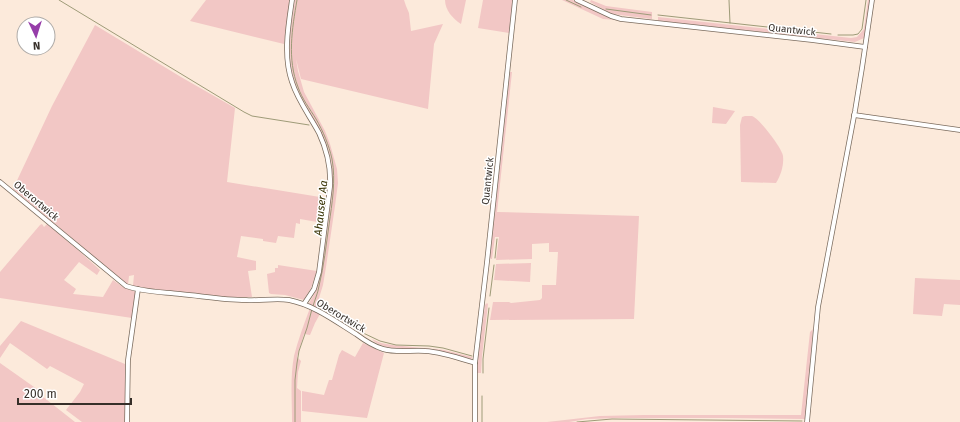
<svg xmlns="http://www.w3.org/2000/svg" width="960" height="422" font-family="'Fira Sans',sans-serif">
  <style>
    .green { fill: #f2c7c5 }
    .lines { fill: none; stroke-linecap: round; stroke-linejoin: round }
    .stream { stroke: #9e9b78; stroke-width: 1 }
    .minor-casing { stroke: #7b6c5e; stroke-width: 5.5 }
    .minor { stroke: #fff; stroke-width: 4 }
    .labels { text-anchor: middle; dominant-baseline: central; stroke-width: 3; stroke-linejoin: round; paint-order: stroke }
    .street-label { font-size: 10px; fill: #362f29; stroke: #fff }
    .water-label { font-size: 11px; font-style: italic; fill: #373203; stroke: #fff }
  </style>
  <rect width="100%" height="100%" fill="#fceadb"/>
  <g class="green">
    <path d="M206,0H290L284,44L190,21Z"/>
    <path d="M295,0H404L406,6L409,13L411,31L443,24L434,44L428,109L301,79L296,59L298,71L304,92L325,131L330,144L337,169L338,183L335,206L326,267L323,285L316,308L308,305L316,291L319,280C323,260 326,240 328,220C331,198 335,177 330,156C324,131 308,113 298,90C285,62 290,30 295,0Z"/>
    <path d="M445,0H466L461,24C453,19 445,10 445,0Z"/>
    <path d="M483,0H513L509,33L478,28Z"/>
    <path d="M562,0H573L616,20L603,19Z"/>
    <path d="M591,0L606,6L652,12V19L612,14L590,2Z"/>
    <path d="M868,0H870L864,38L855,42L658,21V17L851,38L857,37L864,29Z"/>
    <path d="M95,25L181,77L235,108L227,182L326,198L323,223L300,219V224L296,223L294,238L278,236L276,243L263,241V239L241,236L237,257L256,261V270L248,271L252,297H218L134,287L133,286L134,275L129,276L128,285L13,189L52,106Z"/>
    <path d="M510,72H512L497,212L639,216L634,319L490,320L493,302H509L511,303L540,300L542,298V285H556L558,252H549V243L532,244V259L496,260L499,237H495L492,259H491L490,257Z"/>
    <path d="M713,107L735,111L726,124L712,123Z"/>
    <path d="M745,116C747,116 750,116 752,116C759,118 782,148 783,156C784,165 781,175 776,183L741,182L740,125L742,117Z"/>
    <path d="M42,224L44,227L47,224L78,250L100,270L97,275L79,262L64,280L76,289L73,294L103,297L113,280L123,287L136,292L132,318L0,298V272L40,225Z"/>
    <path d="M531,263L530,282L494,280L496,264Z"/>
    <path d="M278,265L317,271L311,288L304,300L285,295L271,294L269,293L267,274L275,272V268H278Z"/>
    <path d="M915,278L960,280V305L944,304L942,316L913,314Z"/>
    <path d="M487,303L488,304L482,356L481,373H477L478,356L485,305Z"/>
    <path d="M310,308L320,314L315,323L310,335L304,334L297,357L301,361L298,372L297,388L301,391V422H292C292,400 290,377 294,356C298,340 304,324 310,308Z"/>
    <path d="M21,321L125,364V422H82L66,410L80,392L84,384L50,366L47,369L10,343L0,358V346Z"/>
    <path d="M813,329L806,419L725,418H622L587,419L569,422H547L600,416L644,415H801L810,332Z"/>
    <path d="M372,339L381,343L392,345L444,350L472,357V358L471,359C462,357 453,354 444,352C427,348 382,353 372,339Z"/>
    <path d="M363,343L384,353L367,418L302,411V391L324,395L329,380H332L339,355L342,350L355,357Z"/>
    <path d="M0,363L44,394L42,396L75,422H0Z"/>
  </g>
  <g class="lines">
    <g class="stream">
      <path d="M59,0L244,112L252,116L309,125"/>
      <path d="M297,0C292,29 287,59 298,87C302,99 310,109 316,119C323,131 329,145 332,159C336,181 332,203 329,225C326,245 324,266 319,286C318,293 315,299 313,306"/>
      <path d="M566,0L581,7"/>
      <path d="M729,0L730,23"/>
      <path d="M606,9L651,15"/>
      <path d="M658,15L831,34"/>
      <path d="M838,35H853L858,34L862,29L866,0"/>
      <path d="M495,258L497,239"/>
      <path d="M490,296L494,265"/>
      <path d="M318,305L335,314L359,331L380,341L396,345L429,346L443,348L472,356"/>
      <path d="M483,373V359L489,308"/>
      <path d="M482,396V422"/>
      <path d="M295,422V380L297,363L299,351L307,328L312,309"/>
      <path d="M577,422L612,419L802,421"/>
    </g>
    <g class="minor-casing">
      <g id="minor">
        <path d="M292,0C288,27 283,56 292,82C298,101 310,116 319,133C327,150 331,168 330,187L319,272L314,289L304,304"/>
        <path d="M577,0L611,16L621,19L812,40L865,47"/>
        <path d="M854,115L960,130"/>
        <path d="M0,182L126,286C143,292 162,292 180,294C202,296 224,300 246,300C260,301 275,298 289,300C314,305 335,321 356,334C364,340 373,346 383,349C396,353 411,350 425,351C442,352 459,358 475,363"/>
        <path d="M127,422L128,360L138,289"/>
        <path d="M475,422V363L487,262L515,0"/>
        <path d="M807,422L818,307L855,111L862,68L872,0"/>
      </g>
    </g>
    <use href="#minor" class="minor"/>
  </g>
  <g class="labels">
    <g class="street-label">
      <text transform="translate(792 30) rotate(6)">Quantwick</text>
      <text transform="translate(488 181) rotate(-84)">Quantwick</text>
      <text transform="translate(36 201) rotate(40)">Oberortwick</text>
      <text transform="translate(341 316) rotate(31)">Oberortwick</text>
    </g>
    <g class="water-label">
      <text transform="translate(321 208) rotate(-84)">Ahauser Aa</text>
    </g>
  </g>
  <g transform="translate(36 36) rotate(176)"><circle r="19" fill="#ffffff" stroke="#afaca9"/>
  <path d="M0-3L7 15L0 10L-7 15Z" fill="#963da9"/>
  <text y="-6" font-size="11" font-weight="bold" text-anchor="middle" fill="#362f29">N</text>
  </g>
  <path d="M18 398v6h113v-6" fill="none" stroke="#362f29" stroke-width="2"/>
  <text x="24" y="398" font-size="12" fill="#362f29" stroke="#ffffff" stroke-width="3" paint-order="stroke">200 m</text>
</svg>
